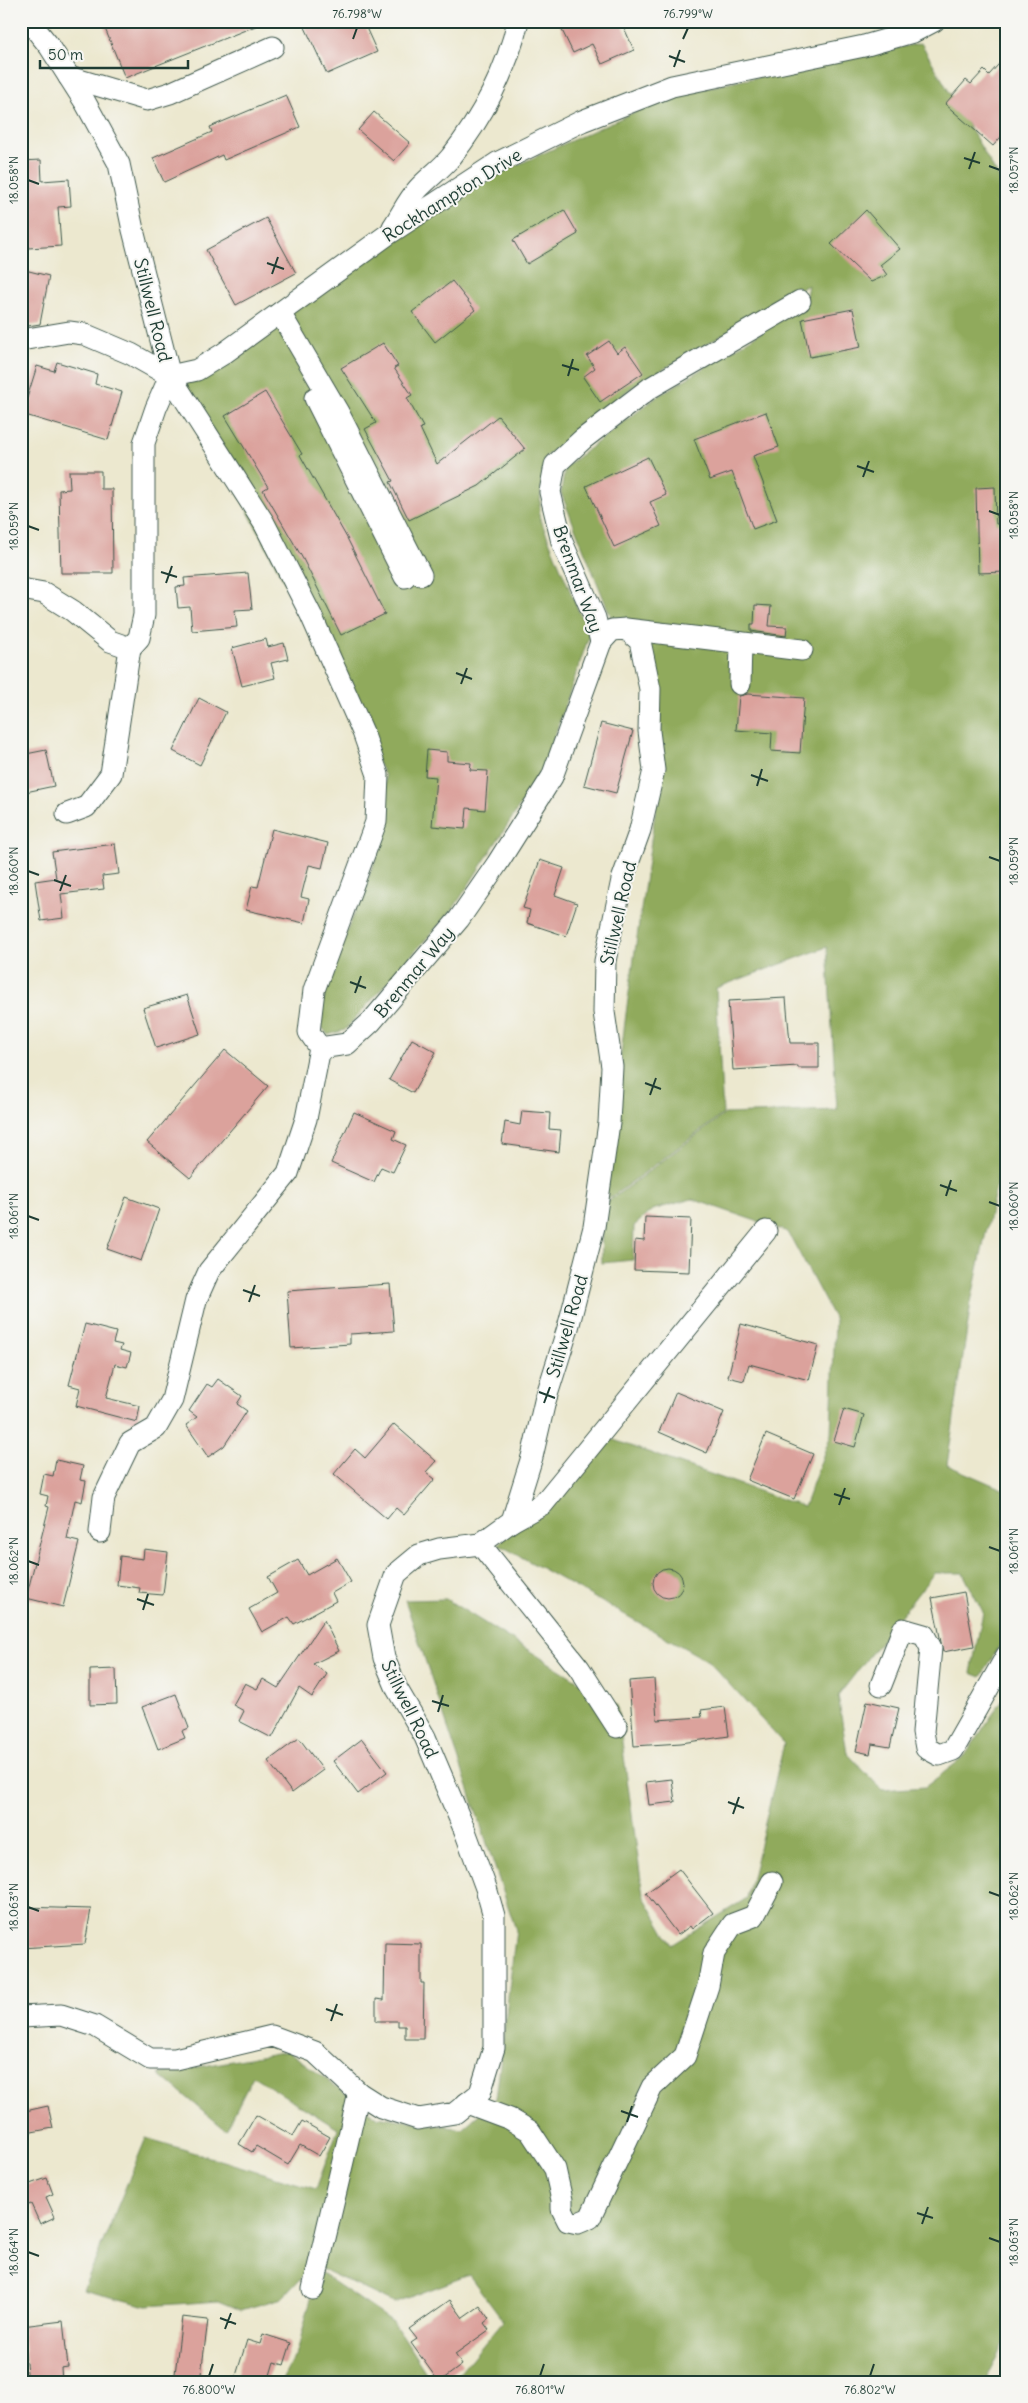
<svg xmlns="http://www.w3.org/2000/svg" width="1028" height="2403" font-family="Delius,sans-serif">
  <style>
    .forest { fill: #90aa5c; stroke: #587448 }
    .building { fill: #dba29c }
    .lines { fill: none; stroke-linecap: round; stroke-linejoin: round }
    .street-casing { stroke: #3e574b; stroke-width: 23 }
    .street { stroke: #fff; stroke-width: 21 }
    .ticks { fill: none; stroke: #1f3d34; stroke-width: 2 }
    .labels { text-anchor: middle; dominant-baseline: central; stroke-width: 4; stroke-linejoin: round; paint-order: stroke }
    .street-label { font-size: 18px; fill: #1f3d34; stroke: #f6f6f2 }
    .neatline { fill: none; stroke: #1f3d34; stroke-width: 2 }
    .ticks-label { font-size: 12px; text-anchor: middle; fill: #1f3d34 }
  </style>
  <rect width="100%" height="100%" fill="#f6f6f2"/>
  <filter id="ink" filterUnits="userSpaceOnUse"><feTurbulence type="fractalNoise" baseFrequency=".02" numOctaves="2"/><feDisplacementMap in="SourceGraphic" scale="10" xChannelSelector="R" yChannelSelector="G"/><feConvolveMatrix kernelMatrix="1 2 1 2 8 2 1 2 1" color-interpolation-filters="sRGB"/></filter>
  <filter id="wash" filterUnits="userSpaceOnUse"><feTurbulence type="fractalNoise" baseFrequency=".0096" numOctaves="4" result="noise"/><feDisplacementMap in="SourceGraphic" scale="20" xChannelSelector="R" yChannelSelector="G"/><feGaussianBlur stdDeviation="1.12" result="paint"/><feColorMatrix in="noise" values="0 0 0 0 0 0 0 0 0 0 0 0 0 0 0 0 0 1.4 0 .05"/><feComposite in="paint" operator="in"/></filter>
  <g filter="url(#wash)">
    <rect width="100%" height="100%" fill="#ece8cf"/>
    <g class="forest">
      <path d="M921,43L1007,192V1135L971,1302L947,1465L1007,1491V1633L981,1677L971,1673L983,1612L963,1573H934L838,1696L847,1753L882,1790L925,1787L964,1757L1007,1693V2338L985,2382H452L503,2321L469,2275L394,2303L313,2265L282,2298L241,2310L219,2301L147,2306L83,2290L146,2138L316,2189L338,2129L253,2076L226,2130L159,2074L288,2051L376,2116L462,2129L496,2099L516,1930L405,1600L446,1599L617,1705L643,1895L672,1945L747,1898L784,1744L708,1661L498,1544L608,1438L804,1507L831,1434L835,1320L788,1232L692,1199L652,1210L634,1226L633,1260L602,1263L601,1207L725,1114L837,1110L827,947L716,988L723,1114L602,1204L627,1006L661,772L643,624L611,617L561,493L565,467L658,396L804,306L808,285L631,388L544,458L539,516L589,636L543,770L453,909L345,1030L328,1035L320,1025L322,994L386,833L385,776L179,379L502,172L672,95Z"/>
      <path d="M318,2271L393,2322L432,2382H281L297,2352Z"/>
    </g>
    <g id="blocks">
      <g class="building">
        <path d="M102,21H262L263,23L125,78Z"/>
        <path d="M302,21H363L377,52L327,74Z"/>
        <path d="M571,21H621L634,50L602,64L592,44L573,53L560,26Z"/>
        <path d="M1007,55V130L993,146L945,104L966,80L971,84L984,70L989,75Z"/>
        <path d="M286,95L300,127L224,160L222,155L164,182L153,158L212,132L210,127Z"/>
        <path d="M374,112L410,143L394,161L358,130Z"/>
        <path d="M41,160L42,181L69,179L71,206L58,207L61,246L28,248L24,188H21V161Z"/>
        <path d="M564,210L578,234L527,264L513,240Z"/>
        <path d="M866,210L900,249L880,265L887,275L871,282L831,244Z"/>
        <path d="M266,218L296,273L236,305L206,250Z"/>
        <path d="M21,269L49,276L40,324L21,327Z"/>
        <path d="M452,281L475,310L435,342L412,312Z"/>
        <path d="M853,309L861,347L810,357L802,319Z"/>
        <path d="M609,341L617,353L625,347L643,373L600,402L583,377L595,368L587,356Z"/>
        <path d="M383,343L398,366L394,368L412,395L407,398L423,427L420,428L437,464L498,416L525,449L479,486L409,520L390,482L393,481L365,429L376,423L341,368Z"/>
        <path d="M57,362L97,374L95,384L122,392L108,440L22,414L37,366L54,371Z"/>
        <path d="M265,392L302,454L300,455L347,538L385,614L341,635L303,559L263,490L268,487L225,416Z"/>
        <path d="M766,412L779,447L753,456L777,520L753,529L732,472L710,480L694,439Z"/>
        <path d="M648,457L666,495L650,502L661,526L614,547L586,486Z"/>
        <path d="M69,471H101V489H112L113,573H61L59,490L70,489Z"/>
        <path d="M995,487L996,524L1007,523L1006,572L978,573L976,488Z"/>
        <path d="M248,573L252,609L235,610L237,627L192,631L190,607L178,608L176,587L185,586L184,578Z"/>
        <path d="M755,605L771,606L769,626L787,627L786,636L751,631V624H754Z"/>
        <path d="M266,639L268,647L284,643L288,659L271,663L275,678L242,686L232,648Z"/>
        <path d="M748,694L804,698L800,753L771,751L772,733L736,730L739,696Z"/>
        <path d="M199,698L226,712L200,765L173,751Z"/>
        <path d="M601,723L633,731L616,793L584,785Z"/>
        <path d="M46,750L54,786L21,793V755Z"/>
        <path d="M427,750L447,752V761L471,763L470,770L488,771L485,810L467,808L465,829L432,826L436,777L425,776Z"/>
        <path d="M272,829L328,843L322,868L309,865L301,897L309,899L304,923L246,910L252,886L258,887Z"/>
        <path d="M115,844L119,874L102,876L104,889L61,894L64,918L41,921L35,881L56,878L52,852Z"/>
        <path d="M540,860L564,868L555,895L577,903L566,936L527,923L530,910L523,908Z"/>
        <path d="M187,995L200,1034L156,1048L143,1008Z"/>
        <path d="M786,998L790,1043H819V1068H798V1066L733,1070L728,1001Z"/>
        <path d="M412,1039L436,1052L413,1093L389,1080Z"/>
        <path d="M225,1050L268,1086L190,1178L147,1142Z"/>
        <path d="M522,1111L550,1113L549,1129L561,1130L559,1152L502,1144L505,1122L520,1125Z"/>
        <path d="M354,1112L396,1131L393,1139L406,1145L393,1172L381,1167L374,1182L331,1163Z"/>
        <path d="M126,1197L159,1209L141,1261L107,1249Z"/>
        <path d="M645,1217L691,1219L689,1272L634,1270L635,1240L644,1241Z"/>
        <path d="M390,1284L394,1331L350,1334V1344L291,1348L287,1291Z"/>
        <path d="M85,1324L116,1332L113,1343L122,1345L120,1350L131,1353L127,1367L115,1364L106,1398L140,1406L137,1422L76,1406L80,1388L69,1385Z"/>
        <path d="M741,1324L818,1345L809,1380L749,1364L744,1381L728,1377Z"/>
        <path d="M218,1379L242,1396L237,1404L247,1411L224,1446L208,1457L186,1425L197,1417L189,1411L207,1384L212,1387Z"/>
        <path d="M676,1392L724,1412L707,1453L659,1432Z"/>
        <path d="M844,1409L864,1415L855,1447L834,1441Z"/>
        <path d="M394,1424L436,1461L426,1472L435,1479L404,1515L396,1508L387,1519L334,1474L355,1449L365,1458Z"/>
        <path d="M766,1434L813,1454L794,1499L747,1480Z"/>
        <path d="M56,1460L83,1466L80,1480L86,1481L82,1502L75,1500L67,1539L79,1542L63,1607L26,1598L49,1507L46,1506L48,1496L40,1494L44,1474L53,1476Z"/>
        <path d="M144,1549L168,1552L163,1595L139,1593L140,1588L117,1585L120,1556L143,1559Z"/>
        <path d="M337,1558L351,1582L332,1593L336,1601L294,1624L289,1617L262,1632L249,1609L277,1593L268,1577L298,1560L307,1575Z"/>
        <circle cx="668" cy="1583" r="15"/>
        <path d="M964,1592L974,1646L943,1652L932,1598Z"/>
        <path d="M324,1620L339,1651L313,1664L327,1674L312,1697L299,1688L272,1738L239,1721L244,1711L233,1705L245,1683L257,1689L263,1679L278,1688Z"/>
        <path d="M116,1669L117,1704L90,1705V1670Z"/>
        <path d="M654,1679L657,1720L702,1717L701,1710L725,1707L729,1736L681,1743L634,1746L629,1681Z"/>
        <path d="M176,1694L189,1728L182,1731L185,1738L158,1749L142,1707Z"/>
        <path d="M867,1701L899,1708L890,1747L872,1744L870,1754L856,1751Z"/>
        <path d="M299,1738L323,1770L292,1793L268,1761Z"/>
        <path d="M362,1739L387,1772L358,1794L333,1761Z"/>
        <path d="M672,1779L675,1802L649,1805L646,1782Z"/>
        <path d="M679,1869L713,1913L692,1929L690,1926L678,1935L646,1893Z"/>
        <path d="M21,1907L91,1909L85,1944L21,1948Z"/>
        <path d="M385,1943L421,1944V1983H424L423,2039H405V2026H398V2021H376V1999L384,2000Z"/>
        <path d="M48,2106L53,2128L21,2134V2112Z"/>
        <path d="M256,2115L293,2136L302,2121L330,2137L319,2156L300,2145L288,2165L256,2146L252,2152L239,2144Z"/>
        <path d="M47,2178L53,2194L46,2197L55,2217L40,2224L31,2204L26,2206L21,2196V2187Z"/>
        <path d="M450,2300L463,2318L480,2306L489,2319L484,2323L489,2330L455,2354L462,2365L439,2382L411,2343L417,2339L409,2329Z"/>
        <path d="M182,2317L208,2320L200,2382H174Z"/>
        <path d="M63,2321L68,2367L61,2368L62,2382H28L22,2326Z"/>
        <path d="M263,2334L291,2343L284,2365L274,2362L268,2382H234L247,2340L260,2344Z"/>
      </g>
    </g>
  </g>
  <g filter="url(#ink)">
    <use href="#blocks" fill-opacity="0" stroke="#3e574b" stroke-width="1"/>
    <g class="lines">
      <g class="street-casing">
        <g id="street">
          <path d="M29,21L50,47L85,102L119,164L133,230L170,376L156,408L144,443V615L139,638L130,648"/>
          <path d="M69,77L147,100L170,93L273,47"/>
          <path d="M393,227C401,215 408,200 418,189C428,178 441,169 451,157C482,118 507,70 518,21"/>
          <path d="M280,313L338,412L421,575"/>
          <path d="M21,340L69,332L84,334L131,354L170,376L264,523L311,615L363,732L378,775L376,822L314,990L309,1032L320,1048L347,1044L371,1022L459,919L497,864L552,777L601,642L595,618L562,542L550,492L555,465L583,439L650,388L800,301"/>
          <path d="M170,376L197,370L223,354L387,235L497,163L582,121L672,86L864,46L913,32L934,21"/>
          <path d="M315,398L405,577"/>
          <path d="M21,589L44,593L73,611L110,641L130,648"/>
          <path d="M626,629L802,650"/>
          <path d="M740,684L741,643"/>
          <path d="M67,814L86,807L111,774L130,648"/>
          <path d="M512,1521L543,1504L766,1231"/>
          <path d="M100,1532L104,1497L130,1443L156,1428L172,1400L196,1300L209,1271L288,1173L306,1119L320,1048"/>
          <path d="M480,1544L579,1668L617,1727"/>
          <path d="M881,1685L903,1629L924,1635L931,1648L923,1732L926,1748L939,1755L953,1750L1007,1655"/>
          <path d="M21,2017L61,2015L95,2026L150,2059H175L272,2036L315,2052L359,2093L381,2107L418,2119L455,2113L480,2093L494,2048V1916L486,1888L465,1831L425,1737L397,1689L384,1658L378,1625L396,1574L419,1555L439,1549L480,1544L512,1521L532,1457L545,1401L568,1328L594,1227L609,1123L612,1067L604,1012L605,961L622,880L640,830L654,770L649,731L650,689L640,641L626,629L612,630L601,642"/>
          <path d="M467,2103L510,2119L530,2131L555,2169L562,2200V2209L568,2221L578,2223L590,2218L652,2087L685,2056L708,1986L714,1953L733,1924L754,1916L772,1882"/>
          <path d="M313,2289L359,2093"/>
        </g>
      </g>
      <use href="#street" class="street"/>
    </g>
  </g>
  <path class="ticks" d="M353,39L357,28M683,39L688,28M669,56L685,62M674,67L680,50M964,158L980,163M989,166L1000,170M969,169L975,152M28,180L39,184M267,263L284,269M272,274L278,257M562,365L579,370M568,376L573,359M857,466L874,472M863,477L869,461M989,511L1000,515M28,526L39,530M161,572L177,577M166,583L172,566M456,673L472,679M461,684L467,668M751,775L768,781M757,786L762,769M989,857L1000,861M28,871L39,875M54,880L71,886M60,891L66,875M350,982L366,988M355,993L361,976M645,1083L661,1089M650,1095L656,1078M940,1185L957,1191M946,1196L951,1180M989,1202L1000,1206M28,1216L39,1220M243,1290L260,1296M249,1302L255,1285M539,1392L555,1398M544,1403L550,1387M834,1494L850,1499M839,1505L845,1488M989,1547L1000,1551M28,1561L39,1565M137,1599L154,1605M143,1610L148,1594M432,1701L449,1706M438,1712L443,1695M728,1802L744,1808M733,1814L739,1797M989,1892L1000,1896M28,1907L39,1911M326,2009L343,2015M331,2021L337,2004M621,2111L638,2117M627,2122L632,2106M917,2213L933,2218M922,2224L928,2207M989,2238L1000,2242M28,2252L39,2256M220,2318L236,2324M225,2329L231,2313M209,2376L213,2364M540,2376L544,2364M870,2376L874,2364"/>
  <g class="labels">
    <g class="street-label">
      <text transform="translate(452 195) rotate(-32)">Rockhampton Drive</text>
      <text transform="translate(153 310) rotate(76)">Stillwell Road</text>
      <text transform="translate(578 579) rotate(70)">Brenmar Way</text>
      <text transform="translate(618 913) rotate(-77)">Stillwell Road</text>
      <text transform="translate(414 972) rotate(-50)">Brenmar Way</text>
      <text transform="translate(567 1326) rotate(-74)">Stillwell Road</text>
      <text transform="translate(410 1709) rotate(64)">Stillwell Road</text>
    </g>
  </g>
  <rect width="1028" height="2403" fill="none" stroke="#f6f6f2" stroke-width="55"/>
  <path d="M40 60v8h148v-8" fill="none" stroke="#1f3d34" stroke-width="2.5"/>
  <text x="48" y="60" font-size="15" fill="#1f3d34" stroke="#f6f6f2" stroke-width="4" paint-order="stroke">50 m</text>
  <rect x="28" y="28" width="972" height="2348" class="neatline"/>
  <g class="ticks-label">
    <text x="357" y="18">76.798°W</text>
    <text x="688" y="18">76.799°W</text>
    <text transform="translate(1014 170) rotate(-90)" y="4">18.057°N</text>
    <text transform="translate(14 180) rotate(-90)" y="4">18.058°N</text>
    <text transform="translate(1014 515) rotate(-90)" y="4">18.058°N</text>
    <text transform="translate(14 526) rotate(-90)" y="4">18.059°N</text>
    <text transform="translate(1014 861) rotate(-90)" y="4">18.059°N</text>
    <text transform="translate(14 871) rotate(-90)" y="4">18.060°N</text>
    <text transform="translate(1014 1206) rotate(-90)" y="4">18.060°N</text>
    <text transform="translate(14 1216) rotate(-90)" y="4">18.061°N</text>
    <text transform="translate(1014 1551) rotate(-90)" y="4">18.061°N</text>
    <text transform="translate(14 1561) rotate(-90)" y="4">18.062°N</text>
    <text transform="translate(1014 1896) rotate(-90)" y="4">18.062°N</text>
    <text transform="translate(14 1907) rotate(-90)" y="4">18.063°N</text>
    <text transform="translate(1014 2242) rotate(-90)" y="4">18.063°N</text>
    <text transform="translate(14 2252) rotate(-90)" y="4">18.064°N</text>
    <text x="209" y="2394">76.800°W</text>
    <text x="540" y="2394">76.801°W</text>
    <text x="870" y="2394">76.802°W</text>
  </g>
</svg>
